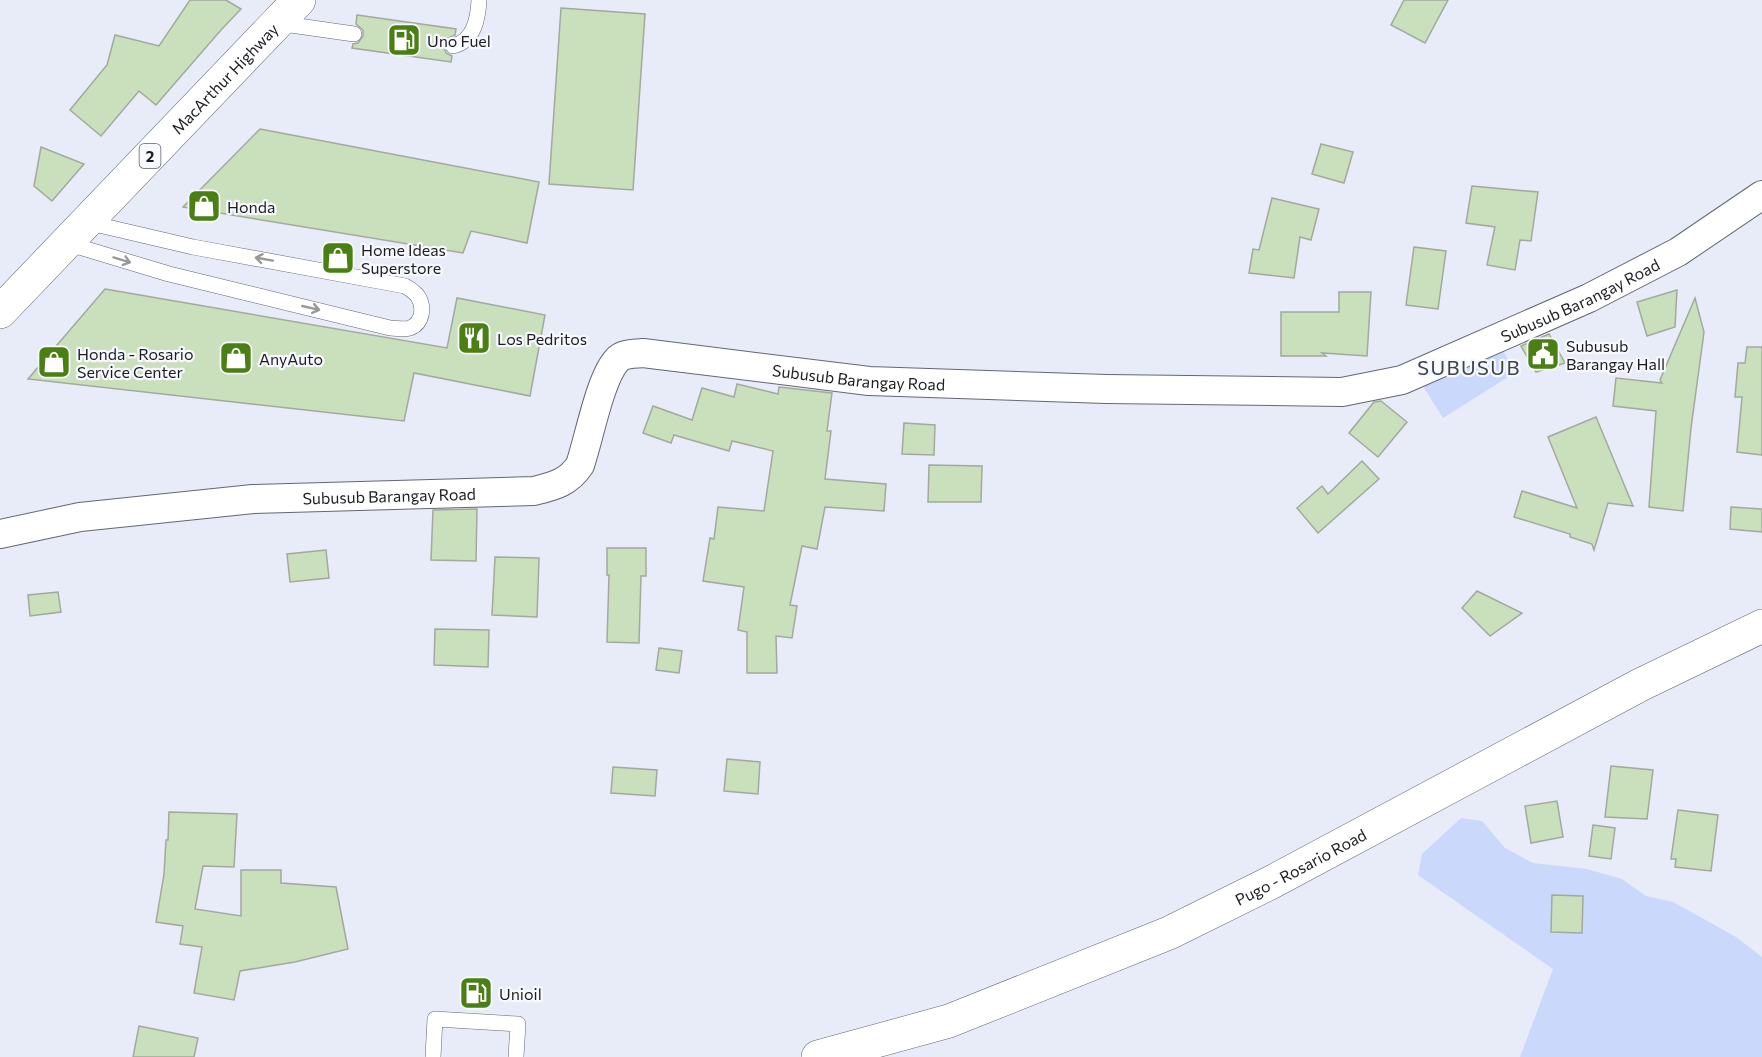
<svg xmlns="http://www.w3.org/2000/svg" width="1762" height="1057" font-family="Commissioner,sans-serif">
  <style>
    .green { fill: #cad8fb }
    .building { fill: #cadfbc; stroke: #a2a99e; stroke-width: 1.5 }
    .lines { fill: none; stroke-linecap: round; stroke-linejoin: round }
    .lane-casing { stroke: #636772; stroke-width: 16 }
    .street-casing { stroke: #636772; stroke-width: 30 }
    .primary-casing { stroke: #636772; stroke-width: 34 }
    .highway-casing { stroke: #636772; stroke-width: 34 }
    .lane { stroke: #fff; stroke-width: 15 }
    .street { stroke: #fff; stroke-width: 28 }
    .primary { stroke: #fff; stroke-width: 33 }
    .highway { stroke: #fff; stroke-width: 33 }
    .oneway { stroke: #98999b }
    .labels { text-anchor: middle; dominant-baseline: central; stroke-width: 4.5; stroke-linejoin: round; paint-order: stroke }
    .shield { fill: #f7f9fe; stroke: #5d5f63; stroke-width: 1.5 }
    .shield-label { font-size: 15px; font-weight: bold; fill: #1b1d21 }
    .poi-label { font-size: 16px; fill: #1b1d21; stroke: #f7f9fe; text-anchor: start }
    .street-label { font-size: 16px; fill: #1b1d21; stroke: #f7f9fe }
    .quarter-label { font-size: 20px; letter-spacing: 1.5px; fill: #3e424b; stroke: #f7f9fe }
  </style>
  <rect width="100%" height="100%" fill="#e7ecf8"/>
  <g class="green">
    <path d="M1489,329L1516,372L1443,418L1416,375Z"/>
    <path d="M1461,818L1482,821L1505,848L1533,863L1587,869L1622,879L1646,896L1673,902L1702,918L1736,937L1762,957V1057H1520L1553,969L1418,875L1422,854Z"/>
  </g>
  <g class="building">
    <path d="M190,0H226L241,9L221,30L156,105L139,91L101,136L70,110L107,65L115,35L159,46Z"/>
    <path d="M1404,0H1448L1425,43L1391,25Z"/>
    <path d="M561,8L645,14L633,190L549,184Z"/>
    <path d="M357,15L456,29L455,35L446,39L443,45L446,53L452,56L451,62L352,48L353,44L358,43L363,36V30L356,24Z"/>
    <path d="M260,129L539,182L527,243L471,231L463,253L183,207Z"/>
    <path d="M1321,144L1353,152L1344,183L1312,174Z"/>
    <path d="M41,147L84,164L52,201L34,186Z"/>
    <path d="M1472,186L1538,192L1531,241L1520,240L1515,270L1487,265L1495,227L1466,223Z"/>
    <path d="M1272,198L1319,209L1311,240L1300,237L1294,278L1249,273L1253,249L1259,250Z"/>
    <path d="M1414,247L1446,251L1438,309L1406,305Z"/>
    <path d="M105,289L447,348L457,298L545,315L530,396L414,373L404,421L28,379Z"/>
    <path d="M1677,290L1675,327L1647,336L1637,302Z"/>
    <path d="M1339,292H1371L1367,356L1322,353L1326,356H1281V312H1339Z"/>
    <path d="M1695,298L1704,332L1691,428L1683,511L1649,507L1656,411L1613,406L1616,378L1662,383L1660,380Z"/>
    <path d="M1549,334L1565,363L1536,372L1521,346Z"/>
    <path d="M1747,347H1762V455L1737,452L1742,397H1735L1738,363H1745Z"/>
    <path d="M737,384L778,394L779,387L832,393L827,431H831L825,479L886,484L884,511L825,507L817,549L802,546L790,605L797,606L792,638L776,636L777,673H747V632L738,630L744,587L703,581L710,538L714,539L718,507L764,511L773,451L732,441L729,451L674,435L671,443L643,433L653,406L692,420L702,388L734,397Z"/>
    <path d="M1381,401L1407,422L1378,457L1349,433L1374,402Z"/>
    <path d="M1596,417L1633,506L1608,503L1594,550L1592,544L1570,537V534L1514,517L1522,491L1577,508L1548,437Z"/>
    <path d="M904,423L935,425L934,455L902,454Z"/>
    <path d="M1362,461L1379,479L1318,533L1297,508L1322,486L1328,494Z"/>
    <path d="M929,465L982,466L981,502H928Z"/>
    <path d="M1731,507L1762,509V532L1730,529Z"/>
    <path d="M477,509L476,561L431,560L433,510Z"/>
    <path d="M607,548H646V576H641L639,643L607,642L609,575H607Z"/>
    <path d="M326,550L329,578L290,582L287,554Z"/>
    <path d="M495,557L539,558L537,617L492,615Z"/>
    <path d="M1477,591L1522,613L1490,636L1462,608Z"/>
    <path d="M58,592L61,612L30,616L28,595Z"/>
    <path d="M435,629L489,630L488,667L434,665Z"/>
    <path d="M659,648L682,651L679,673L656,670Z"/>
    <path d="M727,759L760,762L758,794L724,791Z"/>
    <path d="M1611,766L1653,770L1647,819L1605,817Z"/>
    <path d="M613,767L657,770L655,796L611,793Z"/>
    <path d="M1557,801L1563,837L1531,843L1525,806Z"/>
    <path d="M1678,810L1718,815L1711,871L1675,867L1676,859H1671Z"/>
    <path d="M169,812L237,814L234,867L203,866L195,909L241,916V870H281V883L336,887L348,949L295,962L240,971L234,1000L194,993L202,947L180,944L183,926L156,922L164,874L166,840H168Z"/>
    <path d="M1593,825L1615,828L1611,859L1589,856Z"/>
    <path d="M1552,895L1583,896L1582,933L1551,932Z"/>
    <path d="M139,1026L198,1038L194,1057H133Z"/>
  </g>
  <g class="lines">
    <g class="lane-casing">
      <g id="lane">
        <path d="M277,23L354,34"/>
        <path d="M453,46C474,41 478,19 479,0"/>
        <path d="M66,243L169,274L390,328C397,328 404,330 410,328C423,323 425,306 417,295C414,292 409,288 405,286L193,247L86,222"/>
        <path d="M433,1057L435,1019L518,1024L516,1057"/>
      </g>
    </g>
    <g class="street-casing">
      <g id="street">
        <path id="s1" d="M0,534L80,517L253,499L534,491C554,486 568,483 580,465C589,439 600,378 617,360C623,353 635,354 643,353L869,381L1106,389L1342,392L1402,380L1589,298L1678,252L1762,195"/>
      </g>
    </g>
    <g class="primary-casing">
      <g id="primary">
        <path id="s2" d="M818,1057L949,1021L1169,933L1272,882L1640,685L1762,626"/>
      </g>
    </g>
    <g class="highway-casing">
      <g id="highway">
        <path id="s3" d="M0,312L299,0"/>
      </g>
    </g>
    <use href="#lane" class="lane"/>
    <use href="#street" class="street"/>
    <use href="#primary" class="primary"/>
    <use href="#highway" class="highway"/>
  </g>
  <defs><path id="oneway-shaft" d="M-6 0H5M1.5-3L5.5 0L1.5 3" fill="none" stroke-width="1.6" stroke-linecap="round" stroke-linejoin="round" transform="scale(1.5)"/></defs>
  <g class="oneway">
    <use href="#oneway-shaft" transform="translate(264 259) rotate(-170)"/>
    <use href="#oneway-shaft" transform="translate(122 260) rotate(17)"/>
    <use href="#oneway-shaft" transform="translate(311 308) rotate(13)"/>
  </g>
  <defs>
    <g id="fuel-square" transform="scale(1.725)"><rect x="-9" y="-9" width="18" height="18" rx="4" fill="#4a7f13" stroke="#f7f9fe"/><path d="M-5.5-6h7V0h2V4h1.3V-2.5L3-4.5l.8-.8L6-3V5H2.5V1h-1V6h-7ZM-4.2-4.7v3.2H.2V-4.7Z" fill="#fff"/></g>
    <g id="shop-square" transform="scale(1.725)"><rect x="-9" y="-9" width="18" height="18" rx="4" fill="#4a7f13" stroke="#f7f9fe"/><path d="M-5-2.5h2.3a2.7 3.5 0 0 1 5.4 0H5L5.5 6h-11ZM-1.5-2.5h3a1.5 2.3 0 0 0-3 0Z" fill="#fff"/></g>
    <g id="restaurant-square" transform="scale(1.725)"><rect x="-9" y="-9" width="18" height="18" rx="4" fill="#4a7f13" stroke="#f7f9fe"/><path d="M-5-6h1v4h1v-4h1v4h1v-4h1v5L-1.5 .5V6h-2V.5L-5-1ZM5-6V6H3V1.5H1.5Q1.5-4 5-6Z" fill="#fff"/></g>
    <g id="civic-square" transform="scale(1.725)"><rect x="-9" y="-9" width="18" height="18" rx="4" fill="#4a7f13" stroke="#f7f9fe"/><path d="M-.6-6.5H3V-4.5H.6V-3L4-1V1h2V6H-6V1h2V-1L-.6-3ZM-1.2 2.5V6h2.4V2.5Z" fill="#fff"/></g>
  </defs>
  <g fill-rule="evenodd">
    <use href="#fuel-square" x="404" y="40"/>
    <use href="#shop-square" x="204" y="206"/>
    <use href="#shop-square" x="338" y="258"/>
    <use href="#restaurant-square" x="474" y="338"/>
    <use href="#civic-square" x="1543" y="354"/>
    <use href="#shop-square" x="236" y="358"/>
    <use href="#shop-square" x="54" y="362"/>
    <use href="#fuel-square" x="476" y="993"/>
  </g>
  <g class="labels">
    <rect class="shield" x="139.5" y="144" width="21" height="24" rx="4.5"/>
    <g class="shield-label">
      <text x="150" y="156">2</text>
    </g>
    <g class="poi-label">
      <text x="427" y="40">Uno Fuel</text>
      <text x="227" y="206">Honda</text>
      <text x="361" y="249">Home Ideas<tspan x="361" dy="18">Superstore</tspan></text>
      <text x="497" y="338">Los Pedritos</text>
      <text x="1566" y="345">Subusub<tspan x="1566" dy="18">Barangay Hall</tspan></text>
      <text x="77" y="353">Honda - Rosario<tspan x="77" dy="18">Service Center</tspan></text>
      <text x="259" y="358">AnyAuto</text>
      <text x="499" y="993">Unioil</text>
    </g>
    <g class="street-label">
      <text stroke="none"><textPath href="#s3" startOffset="324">MacArthur Highway</textPath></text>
      <text stroke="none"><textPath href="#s1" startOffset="1688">Subusub Barangay Road</textPath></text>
      <text stroke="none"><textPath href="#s1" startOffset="948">Subusub Barangay Road</textPath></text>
      <text stroke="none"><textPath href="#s1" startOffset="392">Subusub Barangay Road</textPath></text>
      <text stroke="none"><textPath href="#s2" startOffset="520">Pugo - Rosario Road</textPath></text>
    </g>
    <g class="quarter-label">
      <text x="1469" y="367">SUBUSUB</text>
    </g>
  </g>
</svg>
